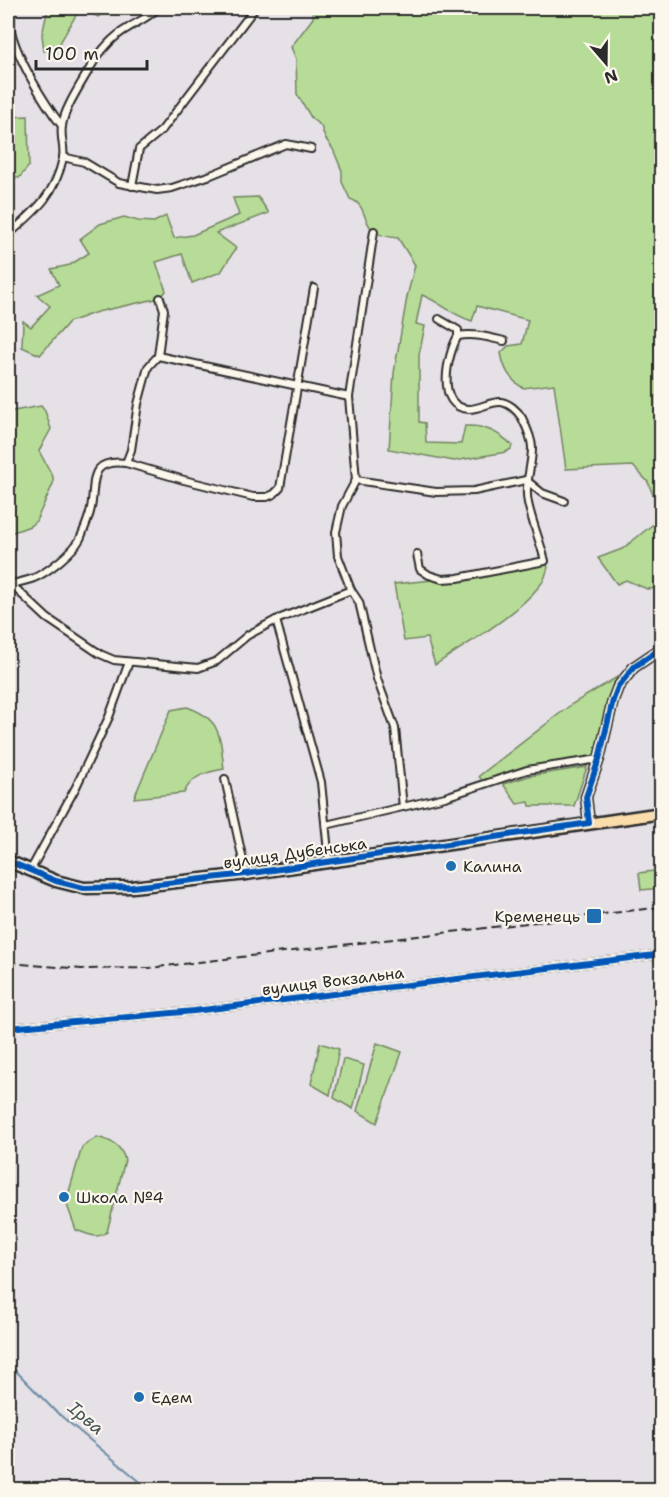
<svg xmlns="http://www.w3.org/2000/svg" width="669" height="1497" font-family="'Shantell Sans',sans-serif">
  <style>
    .green { fill: #b7dc97; stroke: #718461; stroke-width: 1.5 }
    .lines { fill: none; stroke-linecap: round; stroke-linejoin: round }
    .stream { stroke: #6b8da5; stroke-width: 2 }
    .street-casing { stroke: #2b2b2b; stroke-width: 10 }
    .secondary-casing { stroke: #2b2b2b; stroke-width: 13 }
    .highway-casing { stroke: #2b2b2b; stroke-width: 15 }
    .street { stroke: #fbf7ec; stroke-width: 6 }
    .secondary { stroke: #fbf7ec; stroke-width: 8 }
    .highway { stroke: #fbddab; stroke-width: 10 }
    .rail { stroke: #2b2b2b; stroke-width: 2; stroke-dasharray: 9 4.5; stroke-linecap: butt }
    .cycleway-casing { stroke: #fbf7ec; stroke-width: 10 }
    .cycleway { stroke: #0057b8; stroke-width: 6 }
    .poi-dot { fill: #1f6fb2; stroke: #fbf7ec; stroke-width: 2 }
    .labels { text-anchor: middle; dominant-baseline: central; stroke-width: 4.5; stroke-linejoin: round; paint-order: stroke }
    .street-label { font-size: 16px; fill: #2b2b2b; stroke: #fbf7ec }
    .poi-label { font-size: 16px; fill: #2b2b2b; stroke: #fbf7ec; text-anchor: start }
    .water-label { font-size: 18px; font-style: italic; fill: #46545e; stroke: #fbf7ec }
  </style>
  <rect width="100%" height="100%" fill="#e6e0e7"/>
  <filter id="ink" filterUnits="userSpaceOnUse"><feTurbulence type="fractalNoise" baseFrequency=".0167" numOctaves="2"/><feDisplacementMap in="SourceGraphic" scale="12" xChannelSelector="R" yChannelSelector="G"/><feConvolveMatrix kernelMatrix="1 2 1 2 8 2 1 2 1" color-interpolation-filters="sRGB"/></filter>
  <g filter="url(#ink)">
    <g class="green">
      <path d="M48,8H112L98,17L80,8L56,50L44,51L42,35Z"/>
      <path d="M310,8H661V500L653,495L648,482L633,466L566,469L554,384L523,388C509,379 504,369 501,353L508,346L522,344L528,320L477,306L472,321C450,314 442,303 422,295L416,324L425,326L419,355V422L425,423L426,443L461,444L465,426C484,425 498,432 512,445L511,449L506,452L454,461L389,449L394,373L407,297L415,265L398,238C391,237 381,236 375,232C362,223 367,204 350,199L342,182V171L333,149L325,138L321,126L312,119L297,94L296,59L291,47L313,18V12Z"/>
      <path d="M28,116L29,166L19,178L8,176V117Z"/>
      <path d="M258,197L269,213L216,233L236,248L221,272L192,283L182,254L156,262L166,291L160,298L97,312L69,322L40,355L22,347L23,321L31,327L50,306L37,295L59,285L51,269L70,265L89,253L80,239L100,224L124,217L138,221L154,222L166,216L174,238L193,235L239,215L233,198Z"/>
      <path d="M41,406L45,411L51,429L39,451L53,477V484L36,521L30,526L8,534V412Z"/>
      <path d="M661,518V588L647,589L626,580L617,584L598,558L622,549Z"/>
      <path d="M545,561L548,567C546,573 545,580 541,584C515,617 469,642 435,665L427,638L404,641L394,584L442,579Z"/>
      <path d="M634,667L620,684L599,759L527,770L484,784L479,776L572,704Z"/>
      <path d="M187,707C222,719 220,737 224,769C207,772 192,775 184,793L134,798L171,710Z"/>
      <path d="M587,767L574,806H530L529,802L517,804L503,784L529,776Z"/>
      <path d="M661,870V888L641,890L639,873Z"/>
      <path d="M320,1043L339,1049L330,1095L311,1084Z"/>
      <path d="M377,1043L402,1052L377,1123L357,1111Z"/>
      <path d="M343,1059L364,1065L353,1109L334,1098Z"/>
      <path d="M97,1137C112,1141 121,1145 125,1160L107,1232C97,1240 88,1234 76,1230L66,1202L82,1147Z"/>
    </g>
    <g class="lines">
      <path class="stream" d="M8,1363L54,1410L150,1490"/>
      <g class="street-casing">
        <g id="street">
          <path d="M11,8C11,15 10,24 11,31C18,60 44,103 62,126"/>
          <path d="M63,157L84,162L119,183L157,190L172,188L211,175L286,144L311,149"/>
          <path d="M132,186L139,149L162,130L255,8"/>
          <path d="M374,231L349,397L356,480L342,506L336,532L338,556L351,590L359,602L377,679L395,728L403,807"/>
          <path d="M8,235C34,212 55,196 63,158C65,148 60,137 62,126C64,109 81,84 90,68C99,53 112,37 128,28C139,21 149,17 158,8"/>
          <path d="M439,319L458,330V336"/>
          <path d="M158,356L349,397"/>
          <path d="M126,463L184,480L253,497H267L274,494L280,488L314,288"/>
          <path d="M356,480L436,492L474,491L526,480"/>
          <path d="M526,480L542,493L564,501"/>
          <path d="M417,554L420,569L429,575L442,579L458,578L545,561C540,541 532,522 528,503C524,484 532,468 532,448C532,440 526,426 522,418C518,411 509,403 501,402C491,401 480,409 469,409C435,408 447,355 458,336C474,333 488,337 504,341"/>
          <path d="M8,585C16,583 26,581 34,578C48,572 73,552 80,539C84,530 89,518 91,508C96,482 87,459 126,463L131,450L138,404L148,367L158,356L164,310L160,298"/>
          <path d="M8,587L15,588L47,618L100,654L114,660L198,668L217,661L248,635L276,620L351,590"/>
          <path d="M276,620L321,782L329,862"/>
          <path d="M225,779L246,874"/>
          <path d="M326,825L445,797L527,770L599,759"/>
          <path d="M30,871L76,787L109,717L129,662"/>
          <path d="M8,1028L194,1011L655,955L662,957"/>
        </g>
      </g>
      <g class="secondary-casing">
        <path id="secondary" d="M589,823L586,797L599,759L613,700L618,687L634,667L662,648"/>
      </g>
      <g class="highway-casing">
        <path id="highway" d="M8,861L56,881L84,888L132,887L246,874L662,813"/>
      </g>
      <use href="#street" class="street"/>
      <use href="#secondary" class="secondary"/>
      <use href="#highway" class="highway"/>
      <path class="rail" d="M8,963L82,969L149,968L662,907"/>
      <g class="cycleway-casing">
        <g id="cycleway">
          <path d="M589,823L586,797L599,759L613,700L618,687L634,667L662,648"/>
          <path d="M8,861L56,881L84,888L132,887L246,874L589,823"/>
          <path d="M8,1028L194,1011L655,955L662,957"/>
        </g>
      </g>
      <use href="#cycleway" class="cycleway"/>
    </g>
  </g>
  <g class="poi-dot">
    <circle cx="451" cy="866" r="6"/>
    <rect x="586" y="908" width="16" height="16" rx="3"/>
    <circle cx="64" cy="1197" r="6"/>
    <circle cx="139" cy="1397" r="6"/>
  </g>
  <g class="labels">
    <g class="street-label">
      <text transform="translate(295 853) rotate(-8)">вулиця Дубенська</text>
      <text transform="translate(333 981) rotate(-7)">вулиця Вокзальна</text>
    </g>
    <g class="poi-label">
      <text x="463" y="866">Калина</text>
      <text x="580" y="916" text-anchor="end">Кременець</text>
      <text x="76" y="1197">Школа №4</text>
      <text x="151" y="1397">Едем</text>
    </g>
    <g class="water-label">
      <text transform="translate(86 1418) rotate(40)">Ірва</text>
    </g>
  </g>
  <rect width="669" height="1497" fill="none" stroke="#fbf7ec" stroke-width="30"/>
  <rect x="15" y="15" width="639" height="1467" fill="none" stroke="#2b2b2b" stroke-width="2" filter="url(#ink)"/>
  <g transform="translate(606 63) rotate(160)" stroke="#fbf7ec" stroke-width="4.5" paint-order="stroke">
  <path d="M0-4.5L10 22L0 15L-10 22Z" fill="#2b2b2b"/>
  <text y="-9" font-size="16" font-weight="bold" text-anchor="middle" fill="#2b2b2b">N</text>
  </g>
  <path d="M36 60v9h111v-9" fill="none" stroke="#2b2b2b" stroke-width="3"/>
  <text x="45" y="60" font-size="18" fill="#2b2b2b" stroke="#fbf7ec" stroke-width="4.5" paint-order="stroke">100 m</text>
</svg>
